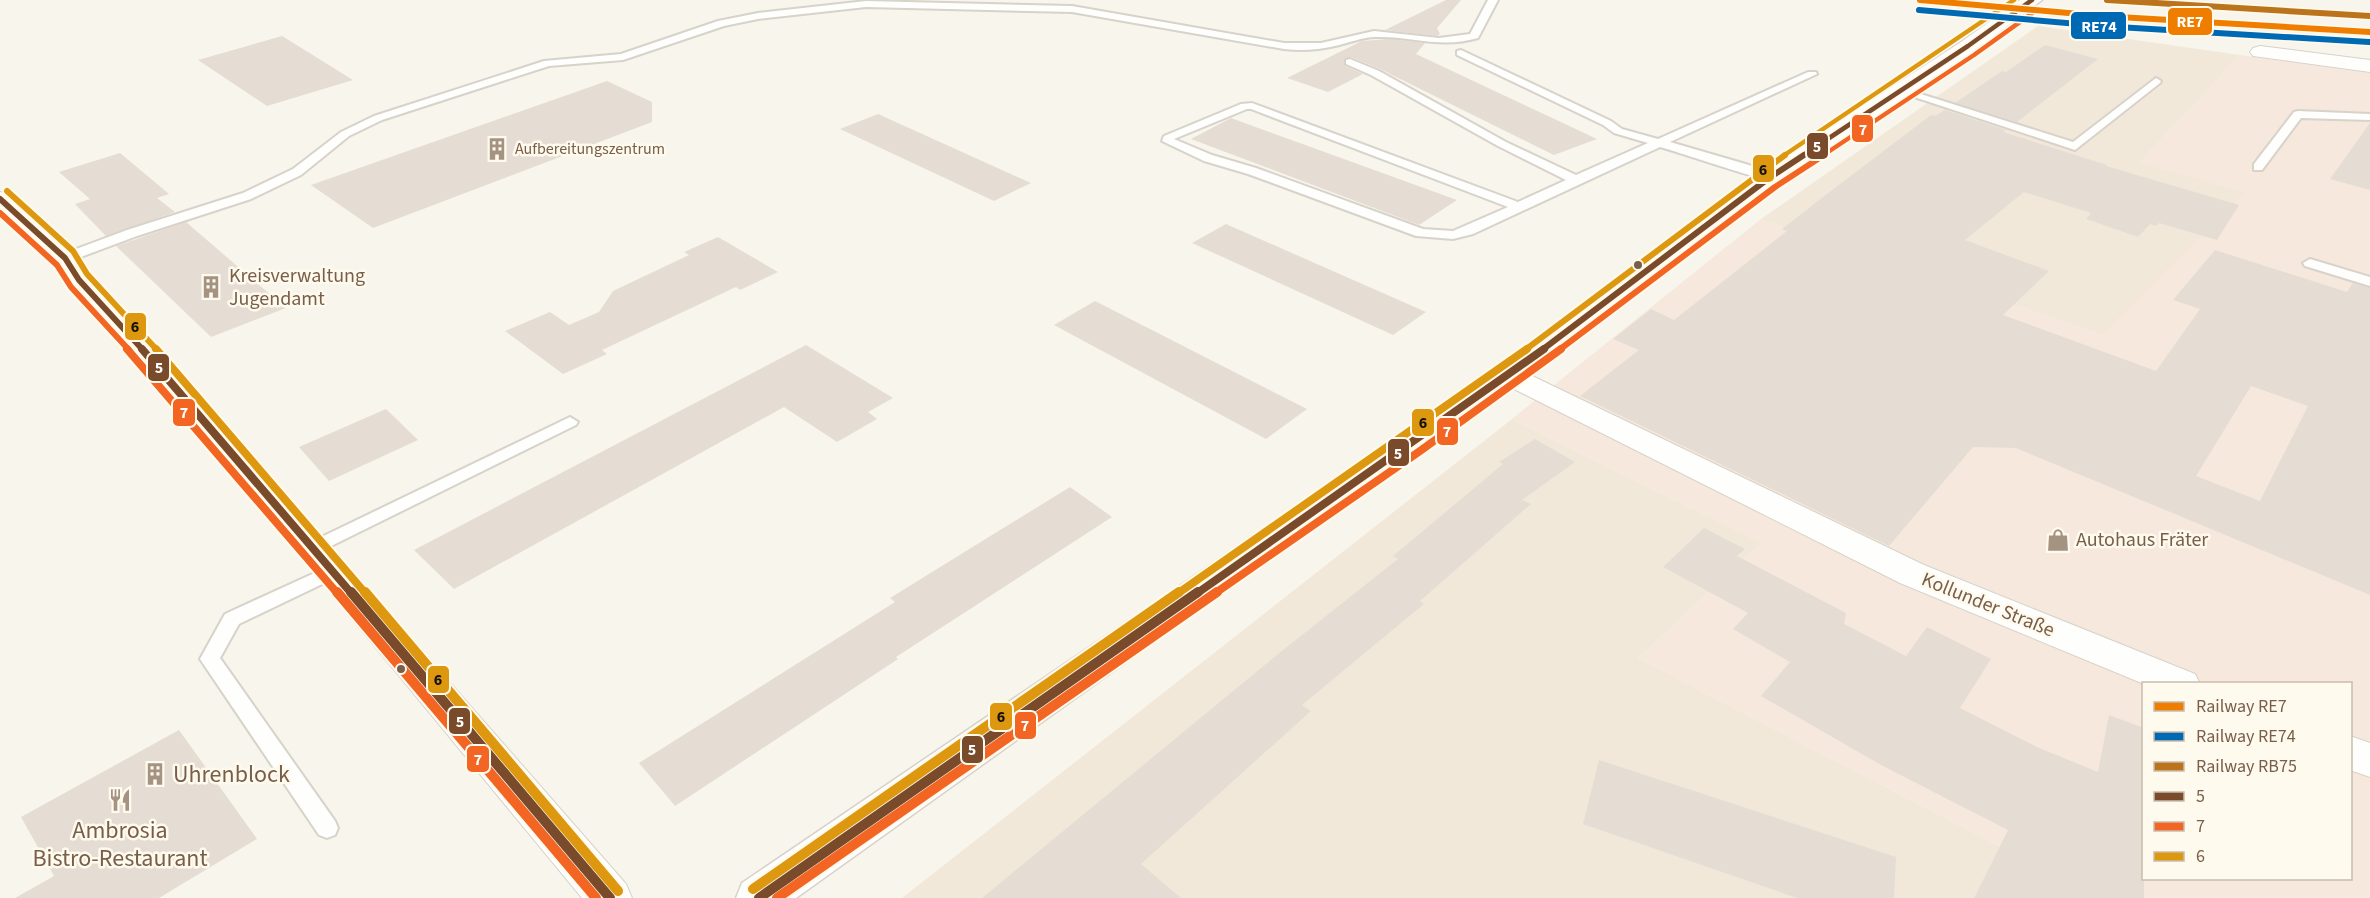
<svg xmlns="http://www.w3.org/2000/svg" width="2370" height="898" font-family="'Source Sans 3',sans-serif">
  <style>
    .residential { fill: #f2e8d9 }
    .commercial { fill: #f6e8dc; fill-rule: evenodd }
    .building { fill: #e5ddd3; fill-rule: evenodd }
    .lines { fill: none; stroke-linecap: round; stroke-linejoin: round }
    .lane-casing { stroke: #d7d2ca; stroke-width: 4 }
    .street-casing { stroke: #d7d2ca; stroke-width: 2 }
    .secondary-casing { stroke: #d8d2ca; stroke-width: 3 }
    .lane { fill: #fefefc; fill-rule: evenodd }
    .street { fill: #fefefc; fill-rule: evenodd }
    .secondary { fill: #fefefc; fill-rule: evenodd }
    .bus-1-far3-casing { stroke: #fffaee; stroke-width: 8 }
    .bus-1-far2-casing { stroke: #fffaee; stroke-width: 10 }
    .bus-1-far1-casing { stroke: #fffaee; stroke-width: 12 }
    .bus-1-casing { stroke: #fffaee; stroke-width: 14 }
    .bus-2-far3-casing { stroke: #fffaee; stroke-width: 8 }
    .bus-2-far2-casing { stroke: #fffaee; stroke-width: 10 }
    .bus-2-far1-casing { stroke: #fffaee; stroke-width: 12 }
    .bus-2-casing { stroke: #fffaee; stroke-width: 14 }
    .bus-3-far3-casing { stroke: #fffaee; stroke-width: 8 }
    .bus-3-far2-casing { stroke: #fffaee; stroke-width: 10 }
    .bus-3-far1-casing { stroke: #fffaee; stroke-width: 12 }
    .bus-3-casing { stroke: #fffaee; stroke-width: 14 }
    .bus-1-far3 { stroke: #7a4b2a; stroke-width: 4.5 }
    .bus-1-far2 { stroke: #7a4b2a; stroke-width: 6 }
    .bus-1-far1 { stroke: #7a4b2a; stroke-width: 8 }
    .bus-1 { stroke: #7a4b2a; stroke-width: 10 }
    .bus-2-far3 { stroke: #f26522; stroke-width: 4.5 }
    .bus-2-far2 { stroke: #f26522; stroke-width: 6 }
    .bus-2-far1 { stroke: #f26522; stroke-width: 8 }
    .bus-2 { stroke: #f26522; stroke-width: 10 }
    .bus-3-far3 { stroke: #de980f; stroke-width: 4.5 }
    .bus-3-far2 { stroke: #de980f; stroke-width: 6 }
    .bus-3-far1 { stroke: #de980f; stroke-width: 8 }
    .bus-3 { stroke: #de980f; stroke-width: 10 }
    .rail-1-casing { stroke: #fffaee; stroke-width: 9 }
    .rail-2-casing { stroke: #fffaee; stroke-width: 9 }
    .rail-3-casing { stroke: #fffaee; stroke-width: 9 }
    .rail-1 { stroke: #ef7d00; stroke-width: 6 }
    .rail-2 { stroke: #0069b4; stroke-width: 6 }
    .rail-3 { stroke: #bb741b; stroke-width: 6 }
    .bus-dot { fill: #795e49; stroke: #fffaee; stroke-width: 2 }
    .labels { text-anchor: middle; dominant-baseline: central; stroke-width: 5; stroke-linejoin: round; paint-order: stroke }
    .far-poi-label { font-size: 16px; fill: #795e49; stroke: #fffaee; text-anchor: start }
    .poi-label { font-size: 20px; fill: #795e49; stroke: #fffaee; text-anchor: start }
    .street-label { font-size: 20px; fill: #795e49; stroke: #fffaee }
    .near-poi-label { font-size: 24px; fill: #795e49; stroke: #fffaee; text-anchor: start }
    .line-badge { stroke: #fffaee; stroke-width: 2 }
    .badge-label { font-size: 16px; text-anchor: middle; font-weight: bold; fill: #fff }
    .pale-badge-label { font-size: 16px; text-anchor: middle; font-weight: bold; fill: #111 }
  </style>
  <rect width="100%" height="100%" fill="#f8f5ec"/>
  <g class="residential">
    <path d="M2038,26L2240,55L2140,162L2246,192L2103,335L1761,219Z"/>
    <path d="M1512,419L1762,543L1638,658L2099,898H902Z"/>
  </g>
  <path class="commercial" d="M2240,55L2370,73V898H2099L1638,658L1762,543L1512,419L1761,219L2103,335L2245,192L2139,162ZM2144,684H2350V878H2144Z"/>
  <g class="building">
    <path d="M1446,0H1461L1437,28L1440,34L1437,36L1385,30Z"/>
    <path d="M282,36L353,80L267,106L198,60Z"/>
    <path d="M1389,39L1425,43L1416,54L1597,139L1554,155L1380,69L1351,57L1344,59L1345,66L1363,74L1328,92L1287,78L1362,41Z"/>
    <path d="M2045,45L2098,59L2017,122L1955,103L2002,71L2006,72Z"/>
    <path d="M607,81L652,102V122L373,228L311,185Z"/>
    <path d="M1945,110L2006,130L2003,132L2107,165L2106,166L2239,205L2217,240L2159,223L2156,226L2150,224L2138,237L2086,219L2091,213L2024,192L1965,240L2049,271L2003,315L2156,371L2200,309L2173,300L2215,250L2347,292L2353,283L2370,288V595L2016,448L1973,447L1889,546L1580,396L1639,350L1613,339L1651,309L1674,320L1787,231L1782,229L1827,194L1931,115L1935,116ZM2251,386L2308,406L2260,501L2196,476Z"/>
    <path d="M878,114L1031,183L994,201L840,129Z"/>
    <path d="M1231,118L1457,200L1419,225L1191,139Z"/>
    <path d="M2370,123V190L2330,179Z"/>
    <path d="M120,153L169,194L157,198L175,212L106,236L75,204L90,199L59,172Z"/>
    <path d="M186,222L286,308L211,337L116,246Z"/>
    <path d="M1226,224L1426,312L1393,335L1192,243Z"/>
    <path d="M718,237L778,272L740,290L736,287L602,350L607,354L563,374L505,331L550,312L569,325L599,312L613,291L689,255L684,252Z"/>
    <path d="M1095,301L1307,409L1266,439L1054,325Z"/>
    <path d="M806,345L893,398L868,412L877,419L837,442L784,407L454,589L414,550Z"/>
    <path d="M386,409L418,440L329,481L299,447Z"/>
    <path d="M1535,439L1575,462L1522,500L1531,504L1420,601L1424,604L1302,705L1311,711L1141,864L1181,898H982L1278,654L1398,559L1393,556L1503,464L1499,462Z"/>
    <path d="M1070,487L1112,517L896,657L898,659L675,806L639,763L895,602L890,598Z"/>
    <path d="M1704,528L1745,549L1737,556L1846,613L1844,624L1906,656L1927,627L1991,659L1960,708L2039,748L2098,772L2109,715L2144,728V898H1974L2008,830L1881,765L1761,696L1790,662L1733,629L1748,613L1663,567Z"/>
    <path d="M179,730L257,839L159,898H15L54,876L21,817Z"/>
    <path d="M1599,760L1896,857L1894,898H1797L1583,824Z"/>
  </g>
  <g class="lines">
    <g class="lane-casing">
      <g id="lane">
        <path d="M1488,0H1498L1478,38C1440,49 1412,36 1376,37C1362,37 1349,43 1335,46C1318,50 1301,51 1284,49L1072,12L866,7L758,19L724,26L623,60L549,66L382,120L349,136L301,175L251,199L137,236L70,261H60L58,258L60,255L127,230L243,193L293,169L341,132L374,116L544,61L621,54L718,21L758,13L866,1L1072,6L1284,43H1321L1374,31L1439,38L1470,34Z"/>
        <path d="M1461,50L1611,121L1622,129L1658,139L1808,72H1816L1817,74L1670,142L1749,165L1773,175L1775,178L1773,181C1767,182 1675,151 1660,147L1473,234L1453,239L1416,236L1248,174L1204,161L1162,141L1164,136L1241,104L1252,103L1518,202L1566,180L1498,146L1371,75L1346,64V60L1350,59L1379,71L1506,142L1576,175L1648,143L1614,133L1603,125L1457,55V51ZM1247,109H1251L1508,207L1453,231L1423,229L1256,168L1212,155L1174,139Z"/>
        <path d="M2156,78L2161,81L2160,83L2075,150L1896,91L1897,89H1905L2073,142Z"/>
        <path d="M2298,111L2370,114V120L2301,118L2262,170H2254V164L2294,112Z"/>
        <path d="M2310,259L2370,277V286L2305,266L2303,263Z"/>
        <path d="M570,417L578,422L576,425L319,552L313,554L307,552L304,548L307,544Z"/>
        <path d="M332,565L339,566L341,571L339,576L239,624L220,658L335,821L338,828L335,835L327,838L319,835L200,659L225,614Z"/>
      </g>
    </g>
    <g class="street-casing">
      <g id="street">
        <path d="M2260,46L2370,60V72L2253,56L2250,52L2253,48Z"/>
        <path d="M0,192L9,194L74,253L89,275L187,382L626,884L632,898H582L167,394L70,286L55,263L0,212Z"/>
        <path d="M1508,366L1518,369L1924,565L2195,674L2200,684H2144L1900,583L1498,381L1493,375L1498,369Z"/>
        <path d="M2350,736L2370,743V777L2350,770Z"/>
      </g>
    </g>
    <g class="secondary-casing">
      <path id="secondary" d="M2020,0H2042L1975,50L1778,183L1558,353L796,898H736L742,883L1402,435L1536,341L1760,173L1961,42Z"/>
    </g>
    <use href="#lane" class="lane"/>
    <use href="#street" class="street"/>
    <use href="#secondary" class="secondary"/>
    <g class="bus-1-far3-casing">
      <path id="bus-1-far3" d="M1802,156L1968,46L2032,0"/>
    </g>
    <g class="bus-1-far2-casing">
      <g id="bus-1-far2">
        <path d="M0,199L65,258L79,280L143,350"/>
        <path d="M1542,350L1769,178L1804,155"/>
      </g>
    </g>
    <g class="bus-1-far1-casing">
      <g id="bus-1-far1">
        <path d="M142,349L352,594"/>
        <path d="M1196,594L1544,349"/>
      </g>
    </g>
    <g class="bus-1-casing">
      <g id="bus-1">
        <path d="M351,592L610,898"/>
        <path d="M759,898L1198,592"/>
      </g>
    </g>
    <g class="bus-2-far3-casing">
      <path id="bus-2-far3" d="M1822,156L1974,55L2038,9"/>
    </g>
    <g class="bus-2-far2-casing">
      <g id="bus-2-far2">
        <path d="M0,213L57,265L71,287L129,350"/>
        <path d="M1559,350L1775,187L1824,155"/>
      </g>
    </g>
    <g class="bus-2-far1-casing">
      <g id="bus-2-far1">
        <path d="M127,349L338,594"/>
        <path d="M1214,594L1420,451L1561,349"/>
      </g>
    </g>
    <g class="bus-2-casing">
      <g id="bus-2">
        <path d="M337,592L596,898"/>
        <path d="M777,898L1217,592"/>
      </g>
    </g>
    <g class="bus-3-far3-casing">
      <path id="bus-3-far3" d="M1783,156L2014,0"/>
    </g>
    <g class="bus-3-far2-casing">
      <g id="bus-3-far2">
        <path d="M7,191L73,251L87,274L157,350"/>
        <path d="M1525,350L1785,155"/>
      </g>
    </g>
    <g class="bus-3-far1-casing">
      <g id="bus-3-far1">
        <path d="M156,349L366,594"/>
        <path d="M1177,594L1527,349"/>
      </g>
    </g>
    <g class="bus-3-casing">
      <g id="bus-3">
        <path d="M365,592L618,891"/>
        <path d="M753,889L1179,592"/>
      </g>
    </g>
    <use href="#bus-1-far3" class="bus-1-far3"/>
    <use href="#bus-1-far2" class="bus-1-far2"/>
    <use href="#bus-1-far1" class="bus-1-far1"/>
    <use href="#bus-1" class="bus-1"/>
    <use href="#bus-2-far3" class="bus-2-far3"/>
    <use href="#bus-2-far2" class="bus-2-far2"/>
    <use href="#bus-2-far1" class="bus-2-far1"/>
    <use href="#bus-2" class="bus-2"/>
    <use href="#bus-3-far3" class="bus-3-far3"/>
    <use href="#bus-3-far2" class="bus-3-far2"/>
    <use href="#bus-3-far1" class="bus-3-far1"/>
    <use href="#bus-3" class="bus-3"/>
    <g class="rail-1-casing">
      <path id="rail-1" d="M1920,0L2102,16L2370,32"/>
    </g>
    <g class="rail-2-casing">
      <path id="rail-2" d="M1919,10L2101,26L2369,42"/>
    </g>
    <g class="rail-3-casing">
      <path id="rail-3" d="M2107,0L2370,16"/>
    </g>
    <use href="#rail-1" class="rail-1"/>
    <use href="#rail-2" class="rail-2"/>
    <use href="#rail-3" class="rail-3"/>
  </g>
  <defs>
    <g id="building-bare" transform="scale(1.8)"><path d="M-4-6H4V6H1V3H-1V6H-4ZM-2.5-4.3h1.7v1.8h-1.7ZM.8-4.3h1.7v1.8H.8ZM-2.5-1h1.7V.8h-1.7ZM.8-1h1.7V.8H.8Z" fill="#a59382" stroke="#fffaee" stroke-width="2.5" paint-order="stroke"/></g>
    <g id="shop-bare" transform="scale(1.8)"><path d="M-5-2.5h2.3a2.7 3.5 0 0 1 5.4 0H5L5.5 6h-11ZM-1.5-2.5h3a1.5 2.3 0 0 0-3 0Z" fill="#a59382" stroke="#fffaee" stroke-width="2.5" paint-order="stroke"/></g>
    <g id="restaurant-bare" transform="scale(1.8)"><path d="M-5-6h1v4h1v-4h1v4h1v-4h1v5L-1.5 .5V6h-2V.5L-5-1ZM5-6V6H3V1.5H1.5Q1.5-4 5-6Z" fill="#a59382" stroke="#fffaee" stroke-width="2.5" paint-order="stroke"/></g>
  </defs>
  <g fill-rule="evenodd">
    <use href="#building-bare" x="497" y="149"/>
    <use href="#building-bare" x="211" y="287"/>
    <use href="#shop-bare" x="2058" y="540"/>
    <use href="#building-bare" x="155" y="774"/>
    <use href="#restaurant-bare" x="120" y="800"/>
  </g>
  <g class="bus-dot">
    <circle cx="1638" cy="265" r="5"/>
    <circle cx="401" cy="669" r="5"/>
  </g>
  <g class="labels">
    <g class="far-poi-label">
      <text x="515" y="149">Aufbereitungszentrum</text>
    </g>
    <g class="poi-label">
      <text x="229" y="276">Kreisverwaltung<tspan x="229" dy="23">Jugendamt</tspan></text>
      <text x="2076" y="540">Autohaus Fräter</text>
    </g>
    <g class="street-label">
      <text transform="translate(1988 605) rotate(22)">Kollunder Straße</text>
    </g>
    <g class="near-poi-label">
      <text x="173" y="774">Uhrenblock</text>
      <text x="120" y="830" text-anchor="middle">Ambrosia<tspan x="120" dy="28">Bistro-Restaurant</tspan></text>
    </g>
  </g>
  <g class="line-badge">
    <rect x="2167" y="7" width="46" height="29" rx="6" fill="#ef7d00"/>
    <rect x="2070" y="11" width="57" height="29" rx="6" fill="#0069b4"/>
    <rect x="1851" y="114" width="23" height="29" rx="6" fill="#f26522"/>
    <rect x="1806" y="132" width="23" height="28" rx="6" fill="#7a4b2a"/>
    <rect x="1752" y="154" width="23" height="29" rx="6" fill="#de980f"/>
    <rect x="124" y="312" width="23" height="29" rx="6" fill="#de980f"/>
    <rect x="147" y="353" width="23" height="29" rx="6" fill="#7a4b2a"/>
    <rect x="172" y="398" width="24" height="29" rx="6" fill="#f26522"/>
    <rect x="1411" y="408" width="24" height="29" rx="6" fill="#de980f"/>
    <rect x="1436" y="417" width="23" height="29" rx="6" fill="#f26522"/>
    <rect x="1387" y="438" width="23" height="29" rx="6" fill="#7a4b2a"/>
    <rect x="427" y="665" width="23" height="29" rx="6" fill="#de980f"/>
    <rect x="989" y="702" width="24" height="29" rx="6" fill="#de980f"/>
    <rect x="448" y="707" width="23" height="28" rx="6" fill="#7a4b2a"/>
    <rect x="1014" y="711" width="23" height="29" rx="6" fill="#f26522"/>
    <rect x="961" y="735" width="23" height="29" rx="6" fill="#7a4b2a"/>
    <rect x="466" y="745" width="24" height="28" rx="6" fill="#f26522"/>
  </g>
  <g class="badge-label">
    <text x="2190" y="27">RE7</text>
    <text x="2099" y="32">RE74</text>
    <text x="1863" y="135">7</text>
    <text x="1817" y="152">5</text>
    <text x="159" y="373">5</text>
    <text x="184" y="418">7</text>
    <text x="1447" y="437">7</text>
    <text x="1398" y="459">5</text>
    <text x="460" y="727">5</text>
    <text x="1025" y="731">7</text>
    <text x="972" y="755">5</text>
    <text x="478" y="765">7</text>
  </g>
  <g class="pale-badge-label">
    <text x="1763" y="175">6</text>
    <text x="135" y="332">6</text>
    <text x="1423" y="428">6</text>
    <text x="438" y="685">6</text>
    <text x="1001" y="722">6</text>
  </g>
  <rect x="2142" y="682" width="210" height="198" fill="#fffaee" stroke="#c9bcac" stroke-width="1.5"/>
  <rect x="2154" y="702" width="30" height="9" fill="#ef7d00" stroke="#c9bcac" stroke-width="1.5"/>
  <text x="2196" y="712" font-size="18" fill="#795e49">Railway RE7</text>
  <rect x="2154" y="732" width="30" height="9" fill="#0069b4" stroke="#c9bcac" stroke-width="1.5"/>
  <text x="2196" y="742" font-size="18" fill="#795e49">Railway RE74</text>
  <rect x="2154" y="762" width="30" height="9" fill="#bb741b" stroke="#c9bcac" stroke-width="1.5"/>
  <text x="2196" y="772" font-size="18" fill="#795e49">Railway RB75</text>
  <rect x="2154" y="792" width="30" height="9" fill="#7a4b2a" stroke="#c9bcac" stroke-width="1.5"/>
  <text x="2196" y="802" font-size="18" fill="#795e49">5</text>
  <rect x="2154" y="822" width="30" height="9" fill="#f26522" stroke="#c9bcac" stroke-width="1.5"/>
  <text x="2196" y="832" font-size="18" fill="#795e49">7</text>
  <rect x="2154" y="852" width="30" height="9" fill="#de980f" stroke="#c9bcac" stroke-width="1.5"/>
  <text x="2196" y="862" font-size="18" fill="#795e49">6</text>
</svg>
